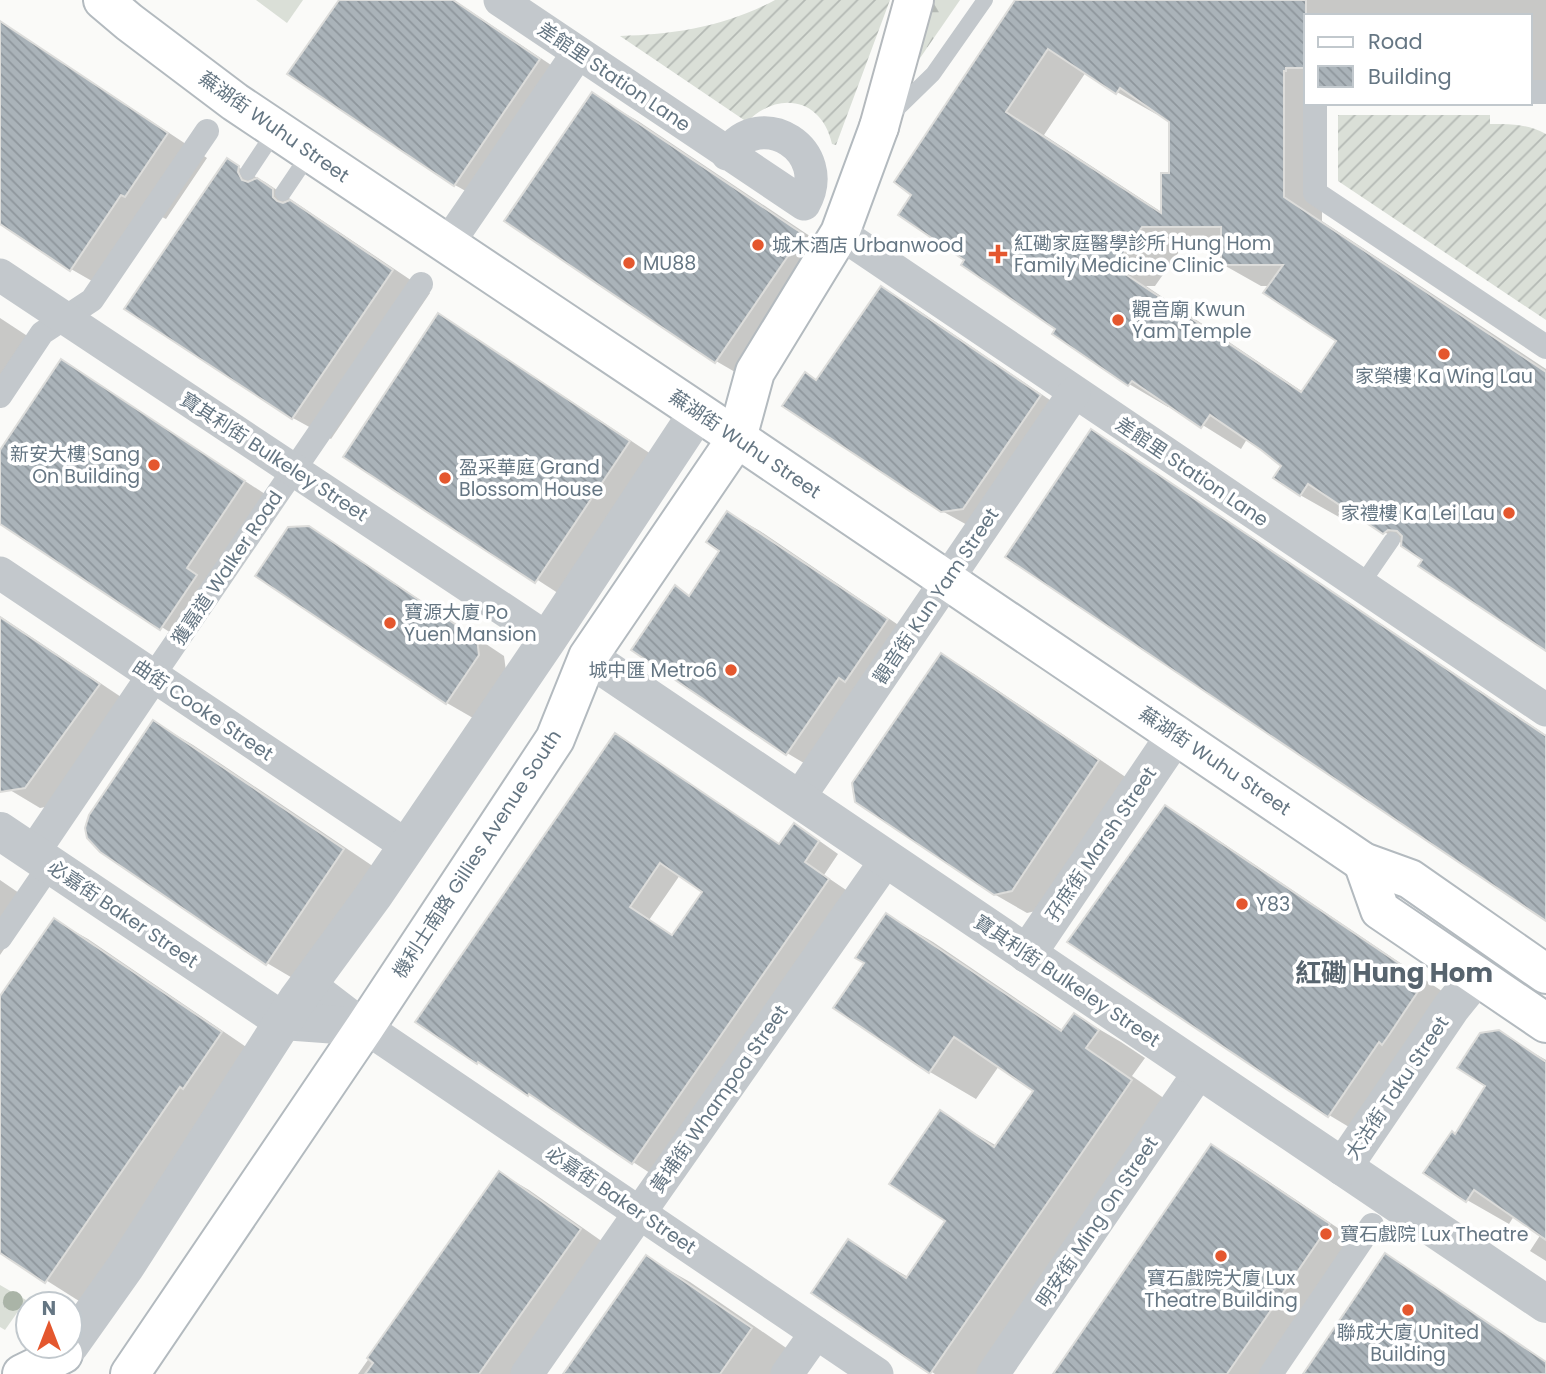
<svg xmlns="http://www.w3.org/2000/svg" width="1546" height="1374" font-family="Poppins,'Noto Sans TC',sans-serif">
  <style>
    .grass { fill: url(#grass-tufts) }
    .forest { fill: url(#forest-firs) }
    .garden { fill: url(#garden-furrows) }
    .pitch { fill: #dadfd7 }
    .shadow { fill: #0003; fill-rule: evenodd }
    .building { fill: url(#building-back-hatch); stroke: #dcdcda; stroke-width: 2; fill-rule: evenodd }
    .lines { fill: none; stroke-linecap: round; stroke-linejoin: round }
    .secondary-casing { stroke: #b3babf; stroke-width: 42 }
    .trunk-casing { stroke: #b4b9bd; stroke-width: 42 }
    .service { stroke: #c3c8cc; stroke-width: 16 }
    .pedestrian { stroke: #c3c8cc; stroke-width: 24 }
    .minor { stroke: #c3c8cc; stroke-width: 33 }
    .tertiary { stroke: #c3c8cc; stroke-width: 38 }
    .secondary { stroke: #fff; stroke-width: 38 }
    .trunk { stroke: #fff; stroke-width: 38 }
    .tree { fill: #aab4a7 }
    .poi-dot { fill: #e4572e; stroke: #fff; stroke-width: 2.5 }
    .labels { text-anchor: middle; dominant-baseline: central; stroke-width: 7; stroke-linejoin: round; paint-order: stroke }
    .street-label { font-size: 19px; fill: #657683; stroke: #fff }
    .poi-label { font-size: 19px; fill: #657683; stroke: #fff; text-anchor: start }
    .district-label { font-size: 26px; font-weight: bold; fill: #57646e; stroke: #fff }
  </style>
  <defs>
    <pattern id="grass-tufts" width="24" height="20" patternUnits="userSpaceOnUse" patternTransform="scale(1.75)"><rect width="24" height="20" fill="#dadfd7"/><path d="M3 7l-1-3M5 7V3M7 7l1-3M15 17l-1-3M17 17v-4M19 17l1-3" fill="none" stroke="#b4b9b4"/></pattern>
    <pattern id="forest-firs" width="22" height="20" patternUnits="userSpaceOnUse" patternTransform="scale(1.75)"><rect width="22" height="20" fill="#dadfd7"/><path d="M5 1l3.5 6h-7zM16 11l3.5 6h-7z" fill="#b4b9b4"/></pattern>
    <pattern id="garden-furrows" width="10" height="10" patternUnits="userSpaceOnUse" patternTransform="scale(1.75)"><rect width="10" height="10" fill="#dadfd7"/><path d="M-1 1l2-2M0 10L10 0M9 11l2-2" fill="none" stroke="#b4b9b4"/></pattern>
    <pattern id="building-back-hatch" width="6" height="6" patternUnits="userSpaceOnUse" patternTransform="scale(1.75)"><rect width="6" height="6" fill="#aab3b9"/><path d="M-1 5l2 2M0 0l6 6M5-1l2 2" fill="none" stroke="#8e969c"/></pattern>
  </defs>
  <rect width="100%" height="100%" fill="#fafaf8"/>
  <path class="grass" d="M0,1285L26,1300L5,1330L0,1327Z"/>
  <path class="forest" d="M934,0H960L918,61Z"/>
  <g class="garden">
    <path d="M775,0H890L836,145L832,144C822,98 778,90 747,122L620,36C674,35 727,26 775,0Z"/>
    <path d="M1490,115V124C1510,124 1528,124 1546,134V320L1338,181V115Z"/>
  </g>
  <path class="pitch" d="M256,0H303L287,23Z"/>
  <g class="shadow">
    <path d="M341,0H454L569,77L485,202L455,185Z"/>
    <path d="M1017,0H1546V92L1530,99V16H1306V103H1322V221L1546,369V649L1403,544L1346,507L1339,517L1300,495L1284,465L1247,439L1241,449L1169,404L1168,407L1129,384L1054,334L1058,329L967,259L914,194ZM1086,72L1117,92L1156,114L1158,112L1171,121V175L1163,213L1044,135ZM1181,249H1222V264L1261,286H1270L1338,340L1303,392L1146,286H1155Z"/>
    <path d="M0,21L207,158L166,219L162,217L111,292L71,269L0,222Z"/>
    <path d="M593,95L638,121L847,261L761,387L716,361Z"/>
    <path d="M227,161L265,182L430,293L331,439L293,418L126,308Z"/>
    <path d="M882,288L908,303L1066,411L969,526L942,511L817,382Z"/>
    <path d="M439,315L467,332L657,458L564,597L346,456Z"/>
    <path d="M0,318L35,341L0,393Z"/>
    <path d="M62,361L271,498L188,644L0,522V453Z"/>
    <path d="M1091,431L1121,449L1546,735V919Z"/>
    <path d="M728,513L760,531L919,639L819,772L787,753L634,650L676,588L691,597L722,551Z"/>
    <path d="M308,528L336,544L504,656L506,671L473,718L447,703Z"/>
    <path d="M0,616L130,703L56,805L40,808L0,784Z"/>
    <path d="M942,656L974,674L1130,780L1045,909L1027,913L994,894Z"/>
    <path d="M154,722L193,745L383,873L306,986L267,963Z"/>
    <path d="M616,735L781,845L794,826L814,837L838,854L824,875L849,892L653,1175L422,1025ZM680,875L705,892L673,936L649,920Z"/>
    <path d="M1165,808L1196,825L1455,1000L1359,1133L1329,1115Z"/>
    <path d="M0,880L35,904L0,955Z"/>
    <path d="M887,915L933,942L1064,1031L1075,1015L1121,1042L1145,1058L1132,1076L1178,1108L995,1374H935L813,1292L848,1242L908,1277L947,1221L940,1113L997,1146L1035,1090L999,1066L976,1099L930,1072L867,963Z"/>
    <path d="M54,920L88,939L255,1053L79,1301L0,1251V1000Z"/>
    <path d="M1498,1032L1546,1060V1261L1530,1251L1541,1234L1514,1216L1509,1224L1467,1200L1456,1136L1487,1086Z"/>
    <path d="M1212,1146L1240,1162L1357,1241L1266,1374H1056Z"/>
    <path d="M500,1173L529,1190L610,1247L520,1374H358Z"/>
    <path d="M1386,1256L1546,1362V1374H1305Z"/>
    <path d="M646,1257L690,1282L795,1354L781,1374H565Z"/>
  </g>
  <g class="building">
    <path d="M339,0H453L540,59L454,186L287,74Z"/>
    <path d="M1015,0H1306V68H1286V71H1284V197L1546,372V651L1418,566L1422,560L1401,546L1402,536L1397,531L1388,530L1383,534L1308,484L1300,496L1273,478L1281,466L1261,450L1210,415L1201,428L1132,381L1128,386L1052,334L1055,329L961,265L964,260L898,215L911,195L894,182ZM1048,49L1116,94L1120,88L1169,122V173H1161V213L1006,112ZM1142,227H1221V265H1283L1263,293L1336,341L1301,392L1112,265H1116Z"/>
    <path d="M0,21L168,133L125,197L121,195L70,271L0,224Z"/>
    <path d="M592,92L803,234L715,363L504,221Z"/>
    <path d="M227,158L239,166L238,172L242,180L248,182L257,178L273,189V197L277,201L283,203L290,200L393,270L292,419L124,309Z"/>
    <path d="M881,286L1041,395L963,509L941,512L782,406L805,372L816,380Z"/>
    <path d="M438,313L630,441L535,583L343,457Z"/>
    <path d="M61,359L245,481L187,568L197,575L160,630L0,524V450Z"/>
    <path d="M1091,429L1546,736V921L1005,557Z"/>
    <path d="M727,511L888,619L845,682L839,678L786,755L631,650L675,585L689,596L719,551L706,542Z"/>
    <path d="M309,526L477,639L479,655L446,704L255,576L288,527Z"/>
    <path d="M0,617L100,684L25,788L0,792Z"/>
    <path d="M941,653L1099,760L1012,891L994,895L855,802L852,783Z"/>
    <path d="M153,720L344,849L266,965L100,852L87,838L85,828L89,815Z"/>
    <path d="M615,733L779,844L794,823L819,841L805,862L829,879L632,1164L529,1094L528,1096L478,1062L477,1064L415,1022ZM660,863L702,892L672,935L630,907Z"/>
    <path d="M1165,805L1425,981L1389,1035L1382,1045L1379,1042L1328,1117L1067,942Z"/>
    <path d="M886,913L1061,1031L1074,1013L1099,1030L1086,1048L1132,1080L930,1374L811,1293L848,1239L906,1278L945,1221L889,1184L940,1110L994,1147L1033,1091L954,1037L929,1073L833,1008L864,963L855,958Z"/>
    <path d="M54,918L222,1032L183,1089L180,1087L45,1283L0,1253V996Z"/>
    <path d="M1499,1030L1546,1062V1240L1474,1190L1466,1202L1423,1173L1452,1131L1455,1134L1485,1086L1457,1068L1480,1033Z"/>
    <path d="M1211,1144L1330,1224L1276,1303L1227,1374H1053Z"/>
    <path d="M499,1171L581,1229L479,1374H365L373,1363L367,1358Z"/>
    <path d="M1385,1253L1546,1362V1374H1303Z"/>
    <path d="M646,1255L752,1328L720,1374H563Z"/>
  </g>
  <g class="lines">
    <g class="secondary-casing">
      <g id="secondary">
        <path d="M103,0L129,22L235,102L737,438L1363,862L1410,879L1546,974"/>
        <path d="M1363,862L1380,910L1546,1023"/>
        <path d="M22,1374L63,1354"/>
        <path d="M130,1374L365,1027L555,739L588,657L737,438L755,372L840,233L879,127"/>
      </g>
    </g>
    <g class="trunk-casing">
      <path id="trunk" d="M879,127L914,0"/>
    </g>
    <g class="service">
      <path d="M892,114L933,74L985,0"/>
      <path d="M248,172L276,130"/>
      <path d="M283,193L310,153"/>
      <path d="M1361,585L1392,540"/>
    </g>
    <g class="pedestrian">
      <path d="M1530,92H1546"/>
      <path d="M1315,103V193L1546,347"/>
      <path d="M0,396L42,333L92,300L207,131"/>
      <path d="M153,676L421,284"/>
      <path d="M0,938L50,865"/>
      <path d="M1271,1374L1372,1225"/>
    </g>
    <g class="minor">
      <path d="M500,0L804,204C834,151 761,104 727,154"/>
      <path d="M840,233L1546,710"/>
      <path d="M447,245L578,53"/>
      <path d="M0,275L548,639"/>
      <path d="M0,573L407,846"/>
      <path d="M798,799L1074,393"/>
      <path d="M33,853L153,676"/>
      <path d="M309,984L365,1027L877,1374"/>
      <path d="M527,1374L887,859"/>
      <path d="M787,1374L816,1333"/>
      <path d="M993,1374L1200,1071"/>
    </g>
    <g class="tertiary">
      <path d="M588,657L1546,1304"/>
      <path d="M0,831L283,1021L365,1027"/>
      <path d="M1027,954L1176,734"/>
      <path d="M1343,1167L1451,1008L1476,977"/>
      <path d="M70,1345L126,1266L297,1000L374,895L548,639L698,412"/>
    </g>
    <use href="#secondary" class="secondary"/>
    <use href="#trunk" class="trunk"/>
  </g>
  <circle class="tree" cx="13" cy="1301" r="10"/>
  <g class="poi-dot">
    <circle cx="758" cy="245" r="7"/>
    <path d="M994.5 243.5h7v7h7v7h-7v7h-7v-7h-7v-7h7z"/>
    <circle cx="629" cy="263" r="7"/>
    <circle cx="1118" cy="320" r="7"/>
    <circle cx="1444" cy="354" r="7"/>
    <circle cx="154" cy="465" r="7"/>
    <circle cx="445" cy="478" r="7"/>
    <circle cx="1509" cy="513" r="7"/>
    <circle cx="390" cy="623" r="7"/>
    <circle cx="731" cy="670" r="7"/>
    <circle cx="1242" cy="904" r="7"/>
    <circle cx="1326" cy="1234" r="7"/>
    <circle cx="1221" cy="1256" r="7"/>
    <circle cx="1408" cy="1310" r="7"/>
  </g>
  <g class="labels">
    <g class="street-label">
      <text transform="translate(614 77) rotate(34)">差館里 Station Lane</text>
      <text transform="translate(274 127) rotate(35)">蕪湖街 Wuhu Street</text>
      <text transform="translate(745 444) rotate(34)">蕪湖街 Wuhu Street</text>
      <text transform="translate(274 457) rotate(33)">寶其利街 Bulkeley Street</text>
      <text transform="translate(1192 472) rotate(34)">差館里 Station Lane</text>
      <text transform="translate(227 568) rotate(-56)">獲嘉道 Walker Road</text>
      <text transform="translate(936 596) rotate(-56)">觀音街 Kun Yam Street</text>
      <text transform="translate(203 710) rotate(34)">曲街 Cooke Street</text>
      <text transform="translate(1215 761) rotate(34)">蕪湖街 Wuhu Street</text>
      <text transform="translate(1101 844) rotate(-56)">孖庶街 Marsh Street</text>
      <text transform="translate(477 854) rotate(-57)">機利士南路 Gillies Avenue South</text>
      <text transform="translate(123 914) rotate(34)">必嘉街 Baker Street</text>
      <text transform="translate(1067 981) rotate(34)">寶其利街 Bulkeley Street</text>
      <text transform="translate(1397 1088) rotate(-56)">大沽街 Taku Street</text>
      <text transform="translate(719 1099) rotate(-55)">黃埔街 Whampoa Street</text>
      <text transform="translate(621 1200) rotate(34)">必嘉街 Baker Street</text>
      <text transform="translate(1097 1222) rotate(-56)">明安街 Ming On Street</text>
    </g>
    <g class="poi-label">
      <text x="1014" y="243">紅磡家庭醫學診所 Hung Hom<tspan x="1014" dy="22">Family Medicine Clinic</tspan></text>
      <text x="772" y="245">城木酒店 Urbanwood</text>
      <text x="643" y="263">MU88</text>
      <text x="1132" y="309">觀音廟 Kwun<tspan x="1132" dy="22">Yam Temple</tspan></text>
      <text x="1444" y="376" text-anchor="middle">家榮樓 Ka Wing Lau</text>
      <text x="140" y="454" text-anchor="end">新安大樓 Sang<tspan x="140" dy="22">On Building</tspan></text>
      <text x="459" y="467">盈采華庭 Grand<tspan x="459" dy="22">Blossom House</tspan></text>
      <text x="1495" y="513" text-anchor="end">家禮樓 Ka Lei Lau</text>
      <text x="404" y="612">寶源大廈 Po<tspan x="404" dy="22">Yuen Mansion</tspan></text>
      <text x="717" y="670" text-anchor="end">城中匯 Metro6</text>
      <text x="1256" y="904">Y83</text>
      <text x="1340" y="1234">寶石戲院 Lux Theatre</text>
      <text x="1221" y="1278" text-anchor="middle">寶石戲院大廈 Lux<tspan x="1221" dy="22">Theatre Building</tspan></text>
      <text x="1408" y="1332" text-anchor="middle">聯成大廈 United<tspan x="1408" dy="22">Building</tspan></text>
    </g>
    <g class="district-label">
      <text x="1394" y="973">紅磡 Hung Hom</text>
    </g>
  </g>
  <rect x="1304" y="14" width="228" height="91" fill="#ffffff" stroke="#c1c8cd" stroke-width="2"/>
  <rect x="1318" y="37" width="35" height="10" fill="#ffffff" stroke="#c1c8cd" stroke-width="2"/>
  <text x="1368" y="49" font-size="21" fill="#657683">Road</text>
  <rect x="1318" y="66" width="35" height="21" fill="url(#building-back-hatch)" stroke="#c1c8cd" stroke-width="2"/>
  <text x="1368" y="84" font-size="21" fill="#657683">Building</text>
  <g transform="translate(49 1325)"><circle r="33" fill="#ffffff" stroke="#c1c8cd" stroke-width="2"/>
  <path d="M0-5L12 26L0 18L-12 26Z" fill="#e4572e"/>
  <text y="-10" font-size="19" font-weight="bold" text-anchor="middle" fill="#657683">N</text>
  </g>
</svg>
